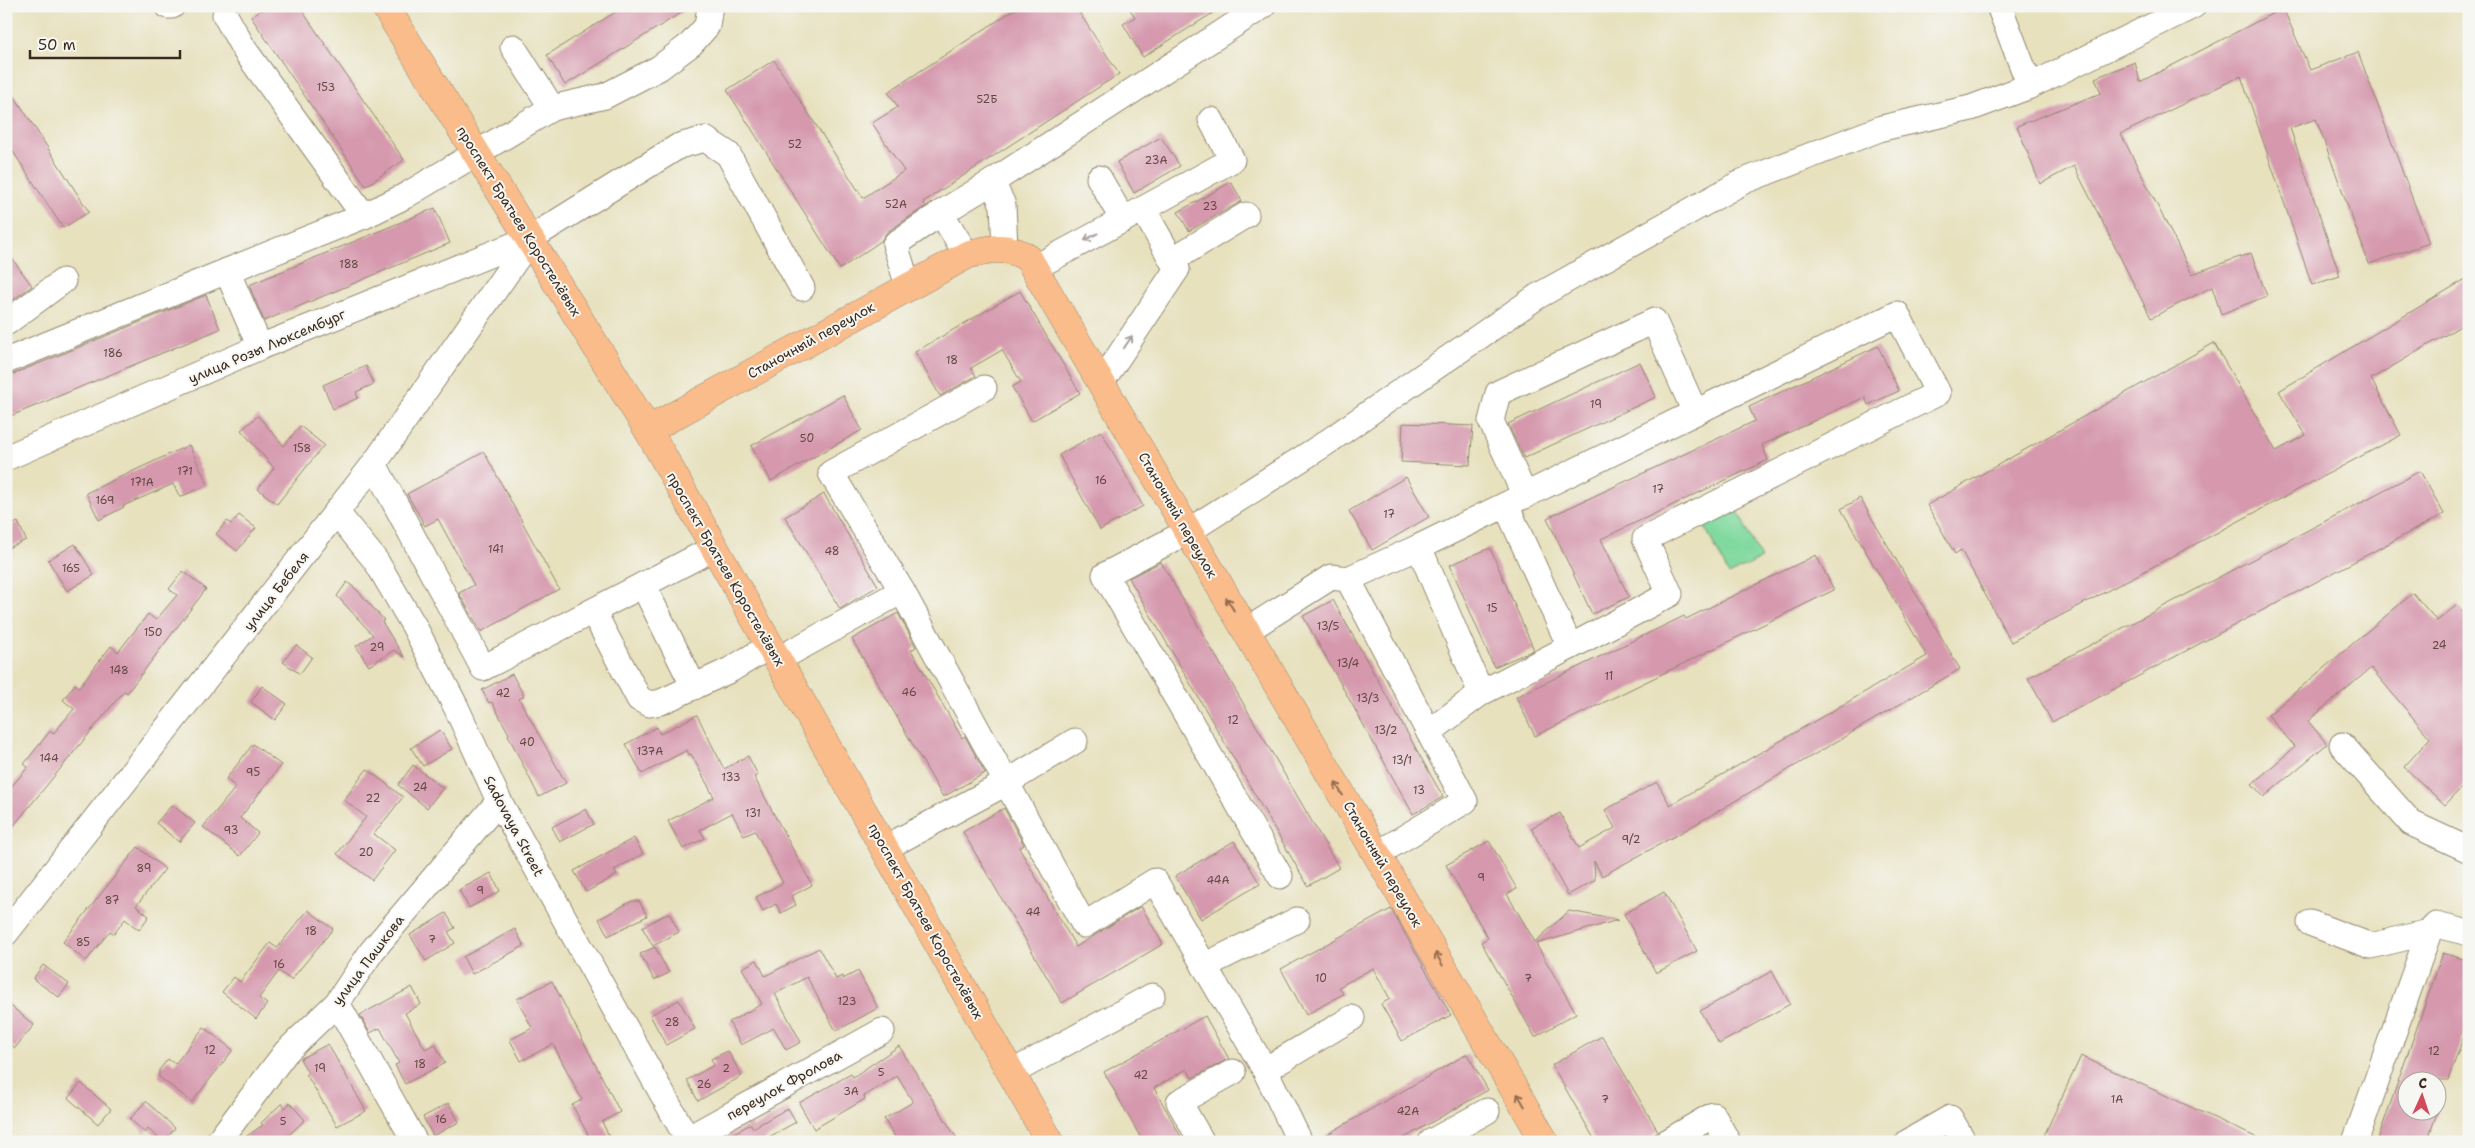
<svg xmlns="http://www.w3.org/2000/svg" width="2475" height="1148" font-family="'Shantell Sans',sans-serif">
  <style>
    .green { fill: #80d99f; stroke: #5e825e }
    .building { fill: #d598ad }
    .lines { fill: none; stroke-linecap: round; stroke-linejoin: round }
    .minor-casing { stroke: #91866e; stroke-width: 27 }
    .major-casing { stroke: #91866e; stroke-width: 29 }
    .minor { stroke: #fff; stroke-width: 25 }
    .major { stroke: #fabc8b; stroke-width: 28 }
    .oneway { stroke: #a79f9a }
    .oneway2 { stroke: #916c4f }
    .labels { text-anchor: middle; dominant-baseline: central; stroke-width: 4; stroke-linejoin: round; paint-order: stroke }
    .number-label { font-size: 11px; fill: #624642 }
    .street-label { font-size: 14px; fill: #3b2a1e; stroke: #f6f6f2 }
  </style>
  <rect width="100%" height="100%" fill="#f6f6f2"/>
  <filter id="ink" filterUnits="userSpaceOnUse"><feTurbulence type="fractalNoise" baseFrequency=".02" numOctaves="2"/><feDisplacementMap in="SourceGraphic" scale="10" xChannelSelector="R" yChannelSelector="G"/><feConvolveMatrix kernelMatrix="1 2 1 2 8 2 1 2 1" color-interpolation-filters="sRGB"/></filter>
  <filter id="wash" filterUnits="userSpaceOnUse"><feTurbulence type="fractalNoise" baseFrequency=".0096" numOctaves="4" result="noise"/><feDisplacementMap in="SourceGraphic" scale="20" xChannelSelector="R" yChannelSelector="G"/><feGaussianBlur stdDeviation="1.12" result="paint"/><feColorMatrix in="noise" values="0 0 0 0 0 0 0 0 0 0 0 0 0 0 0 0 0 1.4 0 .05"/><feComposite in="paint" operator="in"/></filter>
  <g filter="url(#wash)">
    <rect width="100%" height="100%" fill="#e7e1be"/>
    <path class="green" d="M1736,507L1761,559L1729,575L1703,523Z"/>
    <g id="blocks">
      <g class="building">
        <path d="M267,6H299L404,160L366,186L251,17Z"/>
        <path d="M625,6H692L565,85L547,55Z"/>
        <path d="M1020,6H1075L1119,74L923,202L926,206L887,232L881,241L840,269L727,90L774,60L863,198L904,171L872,123L898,107L888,92Z"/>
        <path d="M1128,6H1224L1143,57L1123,24L1135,17Z"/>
        <path d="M2283,8L2310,70L2358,52L2429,243L2369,264L2316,119L2290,128L2340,276L2312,285L2241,76L2121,134L2192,274L2251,253L2267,296L2221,314L2212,287L2151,318L2074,166L2040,184L2017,126L2101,93L2095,78L2135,62L2140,82Z"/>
        <path d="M6,83L89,212L63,228L6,141Z"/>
        <path d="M1161,137L1180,166L1134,193L1117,162Z"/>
        <path d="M1231,182L1242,201L1189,231L1178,212Z"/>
        <path d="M435,208L450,243L264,321L249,285Z"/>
        <path d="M6,250L32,286L6,305Z"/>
        <path d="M2469,277V321L2371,379L2401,435L2011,642L1961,550L1955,554L1927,505L2214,343L2276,451L2306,435L2279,391Z"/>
        <path d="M1020,291L1080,393L1032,421L1012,387L1021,382L1002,350L971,368L976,376L940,396L915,352Z"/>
        <path d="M206,295L220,329L6,418V377Z"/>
        <path d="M1878,346L1899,391L1868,405L1865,397L1762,445L1768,460L1601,539L1629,597L1592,614L1547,518L1755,421L1749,407Z"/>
        <path d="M1640,362L1656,397L1524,458L1508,424Z"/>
        <path d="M366,366L374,384L356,392L358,398L333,409L323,385Z"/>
        <path d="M843,395L862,430L771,481L751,446Z"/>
        <path d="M258,416L284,446L300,426L324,445L277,504L258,489L274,468L241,430Z"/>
        <path d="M1403,423L1473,426L1470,465L1401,462Z"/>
        <path d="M1101,431L1143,506L1100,530L1059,455Z"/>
        <path d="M189,445L208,485L180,497L173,484L123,506L124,507L99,520L86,493Z"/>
        <path d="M484,452L559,589L481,632L459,593L474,585L438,519L425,526L407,494Z"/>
        <path d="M2420,471L2444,514L2052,722L2028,678Z"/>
        <path d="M1406,477L1429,517L1372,550L1349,511Z"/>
        <path d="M824,494L878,586L840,609L785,517Z"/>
        <path d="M1860,498L1960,669L1684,831L1602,876L1594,861L1595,880L1568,895L1531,828L1560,813L1579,848L1615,828L1605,810L1657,782L1670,805L1927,656L1841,509Z"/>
        <path d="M239,515L256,528L237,551L216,534L227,521L231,524Z"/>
        <path d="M18,522L26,540L6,549V527Z"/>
        <path d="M75,544L94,575L67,591L48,560Z"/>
        <path d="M1490,548L1534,650L1494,667L1450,565Z"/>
        <path d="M1816,555L1834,590L1535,736L1516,697L1684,616L1686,619Z"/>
        <path d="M1161,562L1339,868L1308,886L1129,578Z"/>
        <path d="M183,571L206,589L127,693L124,691L6,835V793L28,767L24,764L50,731L53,734L74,709L63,700L75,684L79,687L111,646L118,652L148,614L156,620L177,595L169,589Z"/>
        <path d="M347,582L356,589L384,620L382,622L404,657L394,650L369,666L356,646L373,635L337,596Z"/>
        <path d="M2413,593L2437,621L2457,605L2469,619V780L2445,805L2404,767L2430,738L2371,668L2308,721L2327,744L2264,797L2252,784L2295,747L2268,715Z"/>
        <path d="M1333,600L1443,797L1413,814L1303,616Z"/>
        <path d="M898,613L916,647L911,650L962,738L965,736L985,773L943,797L852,639Z"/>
        <path d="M296,645L312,657L300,674L283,662Z"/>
        <path d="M512,674L524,696L519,699L566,783L539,797L508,735L509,734L492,702L489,703L482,690Z"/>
        <path d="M262,686L287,704L275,720L251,702Z"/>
        <path d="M697,715L724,769L748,756L758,775L754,777L812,885L792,896L796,905L781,913L776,904L763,911L756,897L783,883L755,831L744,836L732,813L700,830L705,838L683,849L668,821L714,797L691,754L689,755L687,750L642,774L626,744L657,727L660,734Z"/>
        <path d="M440,730L452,749L423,766L411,748Z"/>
        <path d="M253,744L281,765L240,818L258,833L240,856L203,827L236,787L226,779Z"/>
        <path d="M413,765L443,788L427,808L398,785Z"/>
        <path d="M367,769L403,797L374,834L395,850L372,880L337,854L366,817L344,800Z"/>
        <path d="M172,805L195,823L179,842L156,823Z"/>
        <path d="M1004,808L1024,845L1019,848L1076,947L1141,906L1163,944L1062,1003L963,832Z"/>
        <path d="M586,809L594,824L560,842L552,827Z"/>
        <path d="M634,838L643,854L614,870L617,875L586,892L574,871Z"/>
        <path d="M1234,841L1260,884L1201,919L1175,876Z"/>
        <path d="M1489,841L1517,889L1507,894L1535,942L1569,911L1618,920L1536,944L1576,1013L1535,1037L1481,942L1488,938L1446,865Z"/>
        <path d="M138,847L165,869L136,906L149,916L139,930L125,919L114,934L110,931L86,961L63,942Z"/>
        <path d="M491,873L500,891L469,908L459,890Z"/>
        <path d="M1664,892L1697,951L1656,973L1624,914Z"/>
        <path d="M632,901H639L647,916L608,936L599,919Z"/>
        <path d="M1391,909L1451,1015L1402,1041L1381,1004L1390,999L1373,968L1339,987L1343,994L1306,1015L1281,969Z"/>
        <path d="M308,910L333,929L291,980L279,971L259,998L267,1004L256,1019L222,992L234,977L240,982L270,943L277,948Z"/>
        <path d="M446,913L455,928L448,932L455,943L426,961L410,935Z"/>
        <path d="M669,913L679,932L653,946L642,927Z"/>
        <path d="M515,929L524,946L472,974L463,957Z"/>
        <path d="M655,947L669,973L654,980L640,954Z"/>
        <path d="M819,948L836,979L842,976L843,979L858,971L878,1008L836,1031L807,977L775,994L801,1042L786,1050L774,1028L741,1045L729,1022L762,1004L742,968L757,960L765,976Z"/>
        <path d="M2443,953L2469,961V1022L2448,1080H2408V1110H2438L2427,1142H2377Z"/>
        <path d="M43,965L69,984L59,997L33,979Z"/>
        <path d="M1772,971L1790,1004L1719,1044L1700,1011Z"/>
        <path d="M552,981L620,1112L602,1122L612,1142H592L572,1105L582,1100L553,1044L521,1061L510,1040L532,1028L517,999Z"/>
        <path d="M412,987L421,1004L405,1013L425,1049L435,1044L445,1063L405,1084L395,1065L399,1063L380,1028L370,1033L360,1015Z"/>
        <path d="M679,1000L695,1029L666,1045L650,1015Z"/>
        <path d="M6,1002L34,1025L15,1048L6,1041Z"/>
        <path d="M1205,1016L1229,1059L1192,1078L1187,1069L1154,1088L1184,1142H1143L1104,1072Z"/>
        <path d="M204,1027L233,1050L192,1102L159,1077V1070L168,1059L175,1064Z"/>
        <path d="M1602,1036L1658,1131L1644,1142H1596L1552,1065Z"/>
        <path d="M328,1044L366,1111L337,1126L306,1074L308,1073L300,1059Z"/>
        <path d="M899,1046L959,1142H898L884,1119L913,1102L897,1076L864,1096L865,1099L814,1129L799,1103L851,1074L853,1077Z"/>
        <path d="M728,1051L742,1076L698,1101L687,1080L714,1065L711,1059Z"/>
        <path d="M1467,1054L1488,1090L1397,1142H1314Z"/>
        <path d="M2081,1056L2266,1142H2041Z"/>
        <path d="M81,1083L111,1109L98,1124L68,1098Z"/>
        <path d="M146,1101L175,1128L163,1142L148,1129L145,1133L130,1119Z"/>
        <path d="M282,1103L285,1108L290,1103L305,1120L281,1142H238L263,1125L261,1123Z"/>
        <path d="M449,1103L459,1122L433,1136L423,1117Z"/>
        <path d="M788,1108L796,1122L760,1142H717L751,1124L753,1128Z"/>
      </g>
    </g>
  </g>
  <g filter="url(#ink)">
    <use href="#blocks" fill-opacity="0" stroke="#91866e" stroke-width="1"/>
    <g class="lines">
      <g class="minor-casing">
        <g id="minor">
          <path d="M168,6H172"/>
          <path d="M225,15L244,49L364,216"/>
          <path d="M513,47L552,108"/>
          <path d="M2030,86L2193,6"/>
          <path d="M1099,178L1123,220"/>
          <path d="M1143,209L1232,160L1211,120"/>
          <path d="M941,213L992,182"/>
          <path d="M1005,248L1003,205L992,182L1263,6"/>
          <path d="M1172,260L1246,215"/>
          <path d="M1034,268L1143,209L1177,269L1101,383"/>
          <path d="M908,286L895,244L941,213L967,255"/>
          <path d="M6,323L63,281"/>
          <path d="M260,347L227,271L364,216L405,196L552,108L605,96L659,68L691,44L707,26L710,6"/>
          <path d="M6,361L227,271"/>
          <path d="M984,388L831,473L902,591L1084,925L1155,881L1265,1070L1300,1142"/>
          <path d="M6,458L260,347L531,238L679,146L705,139L728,154L802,288"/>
          <path d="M374,464L483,668L714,548"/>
          <path d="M1525,496L1491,421L1498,393L1654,321L1695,412"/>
          <path d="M337,513L376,561L414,626L456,707L499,801L689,1142"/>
          <path d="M1419,547L1481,693"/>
          <path d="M1348,579L1465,801L1377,854"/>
          <path d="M643,585L694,687"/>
          <path d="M593,611L639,699L650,704L661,702L730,670L770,646"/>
          <path d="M1246,631L1331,577L1348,579L1419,547L1897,314L1938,393L1645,539L1670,594L1570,647"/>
          <path d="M777,660L902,591"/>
          <path d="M1429,732L1481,693L1570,647L1506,505"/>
          <path d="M2342,745L2411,823L2469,850"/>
          <path d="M885,848L1006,783L1075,741"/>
          <path d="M1280,876L1105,575L1187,532L1323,445L1538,296L1744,181L1882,128L1971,108L2030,86L1999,6"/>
          <path d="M2310,923L2371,946L2429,932"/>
          <path d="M6,933L374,464L531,238"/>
          <path d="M1204,966L1297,920"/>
          <path d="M337,1003L415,1142"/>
          <path d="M1265,1070L1352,1018"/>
          <path d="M1011,1073L1152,996"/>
          <path d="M687,1139L882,1031"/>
          <path d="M218,1142L286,1052L337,1003L372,951L499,801"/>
          <path d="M1202,1142L1179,1102L1233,1072"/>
          <path d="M1431,1142L1487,1111"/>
          <path d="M1667,1142L1713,1115L1728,1142"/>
          <path d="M1908,1142L1950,1118L1964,1142"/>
          <path d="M2355,1142L2429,932L2436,925L2469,933"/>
        </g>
      </g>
      <g class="major-casing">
        <g id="major">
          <path d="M385,6L648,430L1050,1142"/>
          <path d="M648,430L967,255C989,248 1008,245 1028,258L1545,1142"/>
        </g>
      </g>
      <use href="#minor" class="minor"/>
      <use href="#major" class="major"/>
    </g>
    <defs><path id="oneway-shaft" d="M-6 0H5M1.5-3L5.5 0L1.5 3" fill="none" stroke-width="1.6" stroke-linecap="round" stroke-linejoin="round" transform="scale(1.25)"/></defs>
    <g class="oneway">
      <use href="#oneway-shaft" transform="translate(1091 237) rotate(152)"/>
      <use href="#oneway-shaft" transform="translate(1128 342) rotate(-56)"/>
    </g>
    <g class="oneway2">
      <use href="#oneway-shaft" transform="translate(1230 604) rotate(-121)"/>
      <use href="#oneway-shaft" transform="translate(1339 789) rotate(-121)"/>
      <use href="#oneway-shaft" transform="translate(1439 959) rotate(-120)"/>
      <use href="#oneway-shaft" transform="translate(1521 1100) rotate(-120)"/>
    </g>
  </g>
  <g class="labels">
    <g class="number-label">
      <text x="326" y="87">153</text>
      <text x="987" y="99">52Б</text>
      <text x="795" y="144">52</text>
      <text x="1156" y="160">23А</text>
      <text x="896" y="204">52А</text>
      <text x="1210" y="206">23</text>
      <text x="349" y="264">188</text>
      <text x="113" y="353">186</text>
      <text x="952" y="360">18</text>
      <text x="1596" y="404">19</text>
      <text x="807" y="438">50</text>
      <text x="302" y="448">158</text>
      <text x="185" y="471">171</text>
      <text x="1101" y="480">16</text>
      <text x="142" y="482">171А</text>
      <text x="1658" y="489">17</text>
      <text x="105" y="500">169</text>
      <text x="1389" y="514">17</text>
      <text x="496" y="549">141</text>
      <text x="832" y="551">48</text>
      <text x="71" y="568">165</text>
      <text x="1492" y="608">15</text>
      <text x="1328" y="626">13/5</text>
      <text x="153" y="632">150</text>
      <text x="2439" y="645">24</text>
      <text x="377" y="647">29</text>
      <text x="1348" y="663">13/4</text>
      <text x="119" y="670">148</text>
      <text x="1609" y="676">11</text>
      <text x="909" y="692">46</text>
      <text x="503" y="693">42</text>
      <text x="1368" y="698">13/3</text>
      <text x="1233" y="720">12</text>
      <text x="1386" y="730">13/2</text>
      <text x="527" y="742">40</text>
      <text x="650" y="751">137А</text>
      <text x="49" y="758">144</text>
      <text x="1402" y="760">13/1</text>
      <text x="253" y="772">95</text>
      <text x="731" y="777">133</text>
      <text x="420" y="787">24</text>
      <text x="1419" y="790">13</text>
      <text x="373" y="798">22</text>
      <text x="753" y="813">131</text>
      <text x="231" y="830">93</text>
      <text x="1631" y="839">9/2</text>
      <text x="366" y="852">20</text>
      <text x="144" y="868">89</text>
      <text x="1481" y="877">9</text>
      <text x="1218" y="880">44А</text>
      <text x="480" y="890">9</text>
      <text x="112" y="900">87</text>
      <text x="1033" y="912">44</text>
      <text x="311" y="931">18</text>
      <text x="432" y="939">7</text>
      <text x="83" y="942">85</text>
      <text x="279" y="964">16</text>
      <text x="1321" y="978">10</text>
      <text x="1528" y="978">7</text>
      <text x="847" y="1001">123</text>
      <text x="672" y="1022">28</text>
      <text x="210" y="1050">12</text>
      <text x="2434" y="1051">12</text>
      <text x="420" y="1064">18</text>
      <text x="320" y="1068">19</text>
      <text x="726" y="1068">2</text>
      <text x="881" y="1072">5</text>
      <text x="1141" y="1075">42</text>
      <text x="704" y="1084">26</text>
      <text x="851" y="1091">3А</text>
      <text x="1605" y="1099">7</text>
      <text x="2117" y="1099">1А</text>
      <text x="1408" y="1111">42А</text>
      <text x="441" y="1119">16</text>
      <text x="283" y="1121">5</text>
    </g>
    <g class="street-label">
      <text transform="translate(519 221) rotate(58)">проспект Братьев Коростелёвых</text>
      <text transform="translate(811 340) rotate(-29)">Станочный переулок</text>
      <text transform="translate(267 346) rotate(-23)">улица Розы Люксембург</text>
      <text transform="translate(1178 515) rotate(60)">Станочный переулок</text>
      <text transform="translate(726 569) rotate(60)">проспект Братьев Коростелёвых</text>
      <text transform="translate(276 591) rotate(-52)">улица Бебеля</text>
      <text transform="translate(514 826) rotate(62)">Sadovaya Street</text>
      <text transform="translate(1383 864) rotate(60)">Станочный переулок</text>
      <text transform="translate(926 921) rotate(61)">проспект Братьев Коростелёвых</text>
      <text transform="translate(368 960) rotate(-53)">улица Пашкова</text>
      <text transform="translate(784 1085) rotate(-29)">переулок Фролова</text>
    </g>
  </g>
  <rect width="2475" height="1148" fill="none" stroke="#f6f6f2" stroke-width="25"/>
  <g transform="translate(2422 1096) rotate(3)"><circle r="24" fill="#f6f6f2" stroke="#aba49d"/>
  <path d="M0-4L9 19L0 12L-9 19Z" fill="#d1495b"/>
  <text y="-8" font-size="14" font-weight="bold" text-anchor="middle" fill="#3b2a1e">С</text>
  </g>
  <path d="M30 50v8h150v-8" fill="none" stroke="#3b2a1e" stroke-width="2.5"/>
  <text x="38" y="50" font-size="15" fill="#3b2a1e" stroke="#f6f6f2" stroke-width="4" paint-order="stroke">50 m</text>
</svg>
